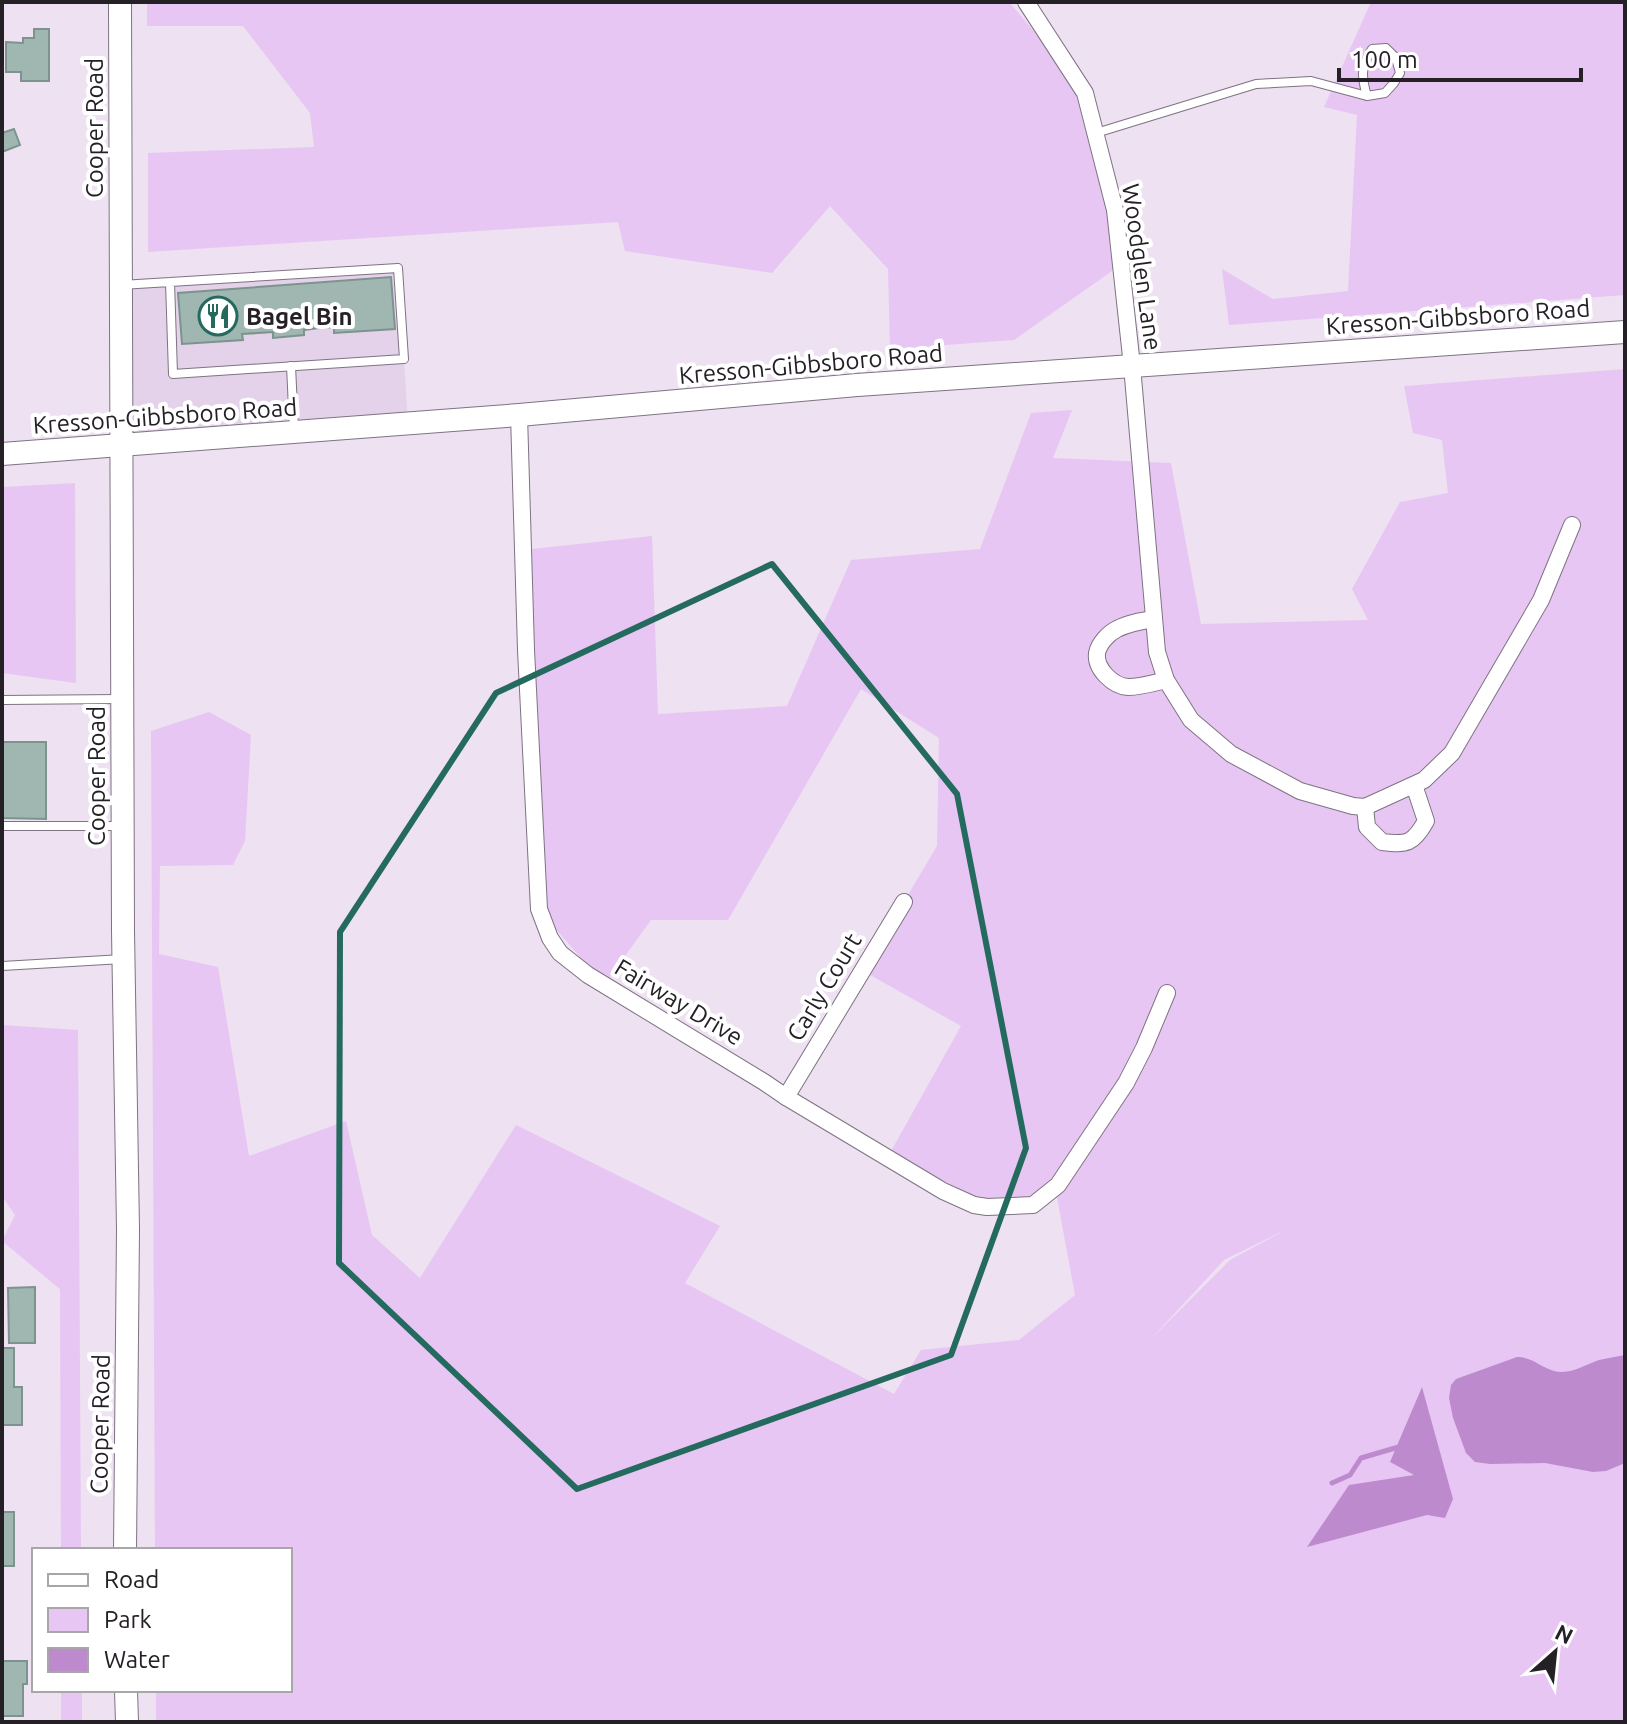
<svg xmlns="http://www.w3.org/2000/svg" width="1627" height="1724" font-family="Ubuntu,sans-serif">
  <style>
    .built { fill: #e3d2e9 }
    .green { fill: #e7c6f3; fill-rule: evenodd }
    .water { fill: #bd8bcd }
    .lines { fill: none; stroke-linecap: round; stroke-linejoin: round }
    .stream { stroke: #bd8bcd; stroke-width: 5 }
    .building { fill: #a0b7b1; stroke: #7d938d; stroke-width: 2 }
    .service-casing { stroke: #7e7382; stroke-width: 10 }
    .minor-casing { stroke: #7e7382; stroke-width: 18 }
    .tertiary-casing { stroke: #7e7382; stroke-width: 24 }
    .service { stroke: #fff; stroke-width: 8 }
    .minor { stroke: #fff; stroke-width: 16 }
    .tertiary { stroke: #fff; stroke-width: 22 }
    .marked { fill: none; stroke: #256a5e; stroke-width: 6; stroke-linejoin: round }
    .labels { text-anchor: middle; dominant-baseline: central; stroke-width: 8; stroke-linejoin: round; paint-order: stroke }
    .street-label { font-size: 24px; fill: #252026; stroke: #fff }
    .poi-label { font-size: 24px; font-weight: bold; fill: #252026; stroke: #fff; text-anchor: start }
  </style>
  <rect width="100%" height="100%" fill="#ede1f2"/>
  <path class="built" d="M398,268L408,424L121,445L120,285Z"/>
  <g class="green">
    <path d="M147,2H1009L1070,73L1122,264L1014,340L890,349L888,269L830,206L772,273L625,251L618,222L148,252V153L314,147L310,113L243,26H147Z"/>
    <path d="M1371,2H1625V295L1229,325L1222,269L1273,299L1348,291L1357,115L1324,107Z"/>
    <path d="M1625,369V1722H156V1690H290V1550H155L151,731L209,712L251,735L245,841L233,865L160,866L159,954L218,967L249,1156L346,1121L372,1235L420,1278L516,1125L720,1226L685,1283L894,1394L921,1350L1019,1340L1075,1295L1056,1192L991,1205L890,1153L961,1026L863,971L937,846L939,738L861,689L728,920H651L604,985L537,907L523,550L652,536L658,714L787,706L851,560L980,549L1031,413L1072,410L1053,458L1171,463L1201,624L1368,620L1352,589L1400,502L1448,493L1442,440L1413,433L1404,386ZM1287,1229L1230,1260L1150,1340L1224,1260Z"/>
    <path d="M75,483L76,683L2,673V487Z"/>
    <path d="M2,1025L78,1030L81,1550H61L60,1289L2,1241L15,1215L2,1196Z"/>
    <rect x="61" y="1690" width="21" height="32"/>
  </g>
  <g class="water">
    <path d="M1625,1355V1463L1606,1471L1593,1472L1545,1463L1490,1464L1475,1462L1466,1453L1453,1418L1449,1398L1451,1385L1456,1379L1517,1357C1532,1357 1540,1367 1554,1371C1571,1375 1584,1365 1599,1360C1607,1358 1616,1357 1625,1355Z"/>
    <path d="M1422,1387L1453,1499L1445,1518L1427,1515L1307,1547L1349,1485L1414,1475L1390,1462Z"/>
  </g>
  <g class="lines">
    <path class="stream" d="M1332,1483L1350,1475L1361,1458L1402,1446"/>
  </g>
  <g class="building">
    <path d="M34,29H49V81H21V72H6V42L23,43V38H34Z"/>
    <path d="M14,129L20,145L2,152V133Z"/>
    <path d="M391,277L395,329L334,333V327L319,328L304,330V335L273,338V332L258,333L242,334L243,340L182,344L178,293Z"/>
    <path d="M2,742H46V819L2,818Z"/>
    <path d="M35,1287V1343H9L8,1288Z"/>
    <path d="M2,1348H14V1387H22V1425H2Z"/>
    <rect x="2" y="1512" width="12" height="54"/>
    <path d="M2,1661H27V1684H23V1716H2Z"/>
  </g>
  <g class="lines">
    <g class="service-casing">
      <g id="service">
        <path d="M1096,133L1256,84L1311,81L1367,96L1385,93L1394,83L1400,73L1396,58L1386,48L1372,49C1361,67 1361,76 1367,96"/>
        <path d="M121,285L398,268L404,359L173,374L170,282"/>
        <path d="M291,366L294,429"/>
        <path d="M2,700L121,699"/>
        <path d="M2,826H121"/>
        <path d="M2,966L123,959"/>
      </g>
    </g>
    <g class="minor-casing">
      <g id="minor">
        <path d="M1026,2L1085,93L1115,210L1132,366L1157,652L1166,680L1191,720L1231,754L1300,791L1353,806L1365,807L1424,780L1452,753L1541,600L1572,525"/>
        <path d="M519,415L526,650L539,909L550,938L560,953L588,975L764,1082L786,1097L943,1191L974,1205L987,1207L1033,1205L1058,1185L1126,1083L1144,1048L1167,993"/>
        <path d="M1154,619C1141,621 1128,623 1117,629C1109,633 1099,643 1097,653C1095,669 1113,686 1128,687C1140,687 1154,683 1166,680"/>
        <path d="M1365,807L1367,827L1382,842C1407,845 1413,844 1426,821L1414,785"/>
        <path d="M786,1097L904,902"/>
      </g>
    </g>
    <g class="tertiary-casing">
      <g id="tertiary">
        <path d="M120,2L123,931L128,1229L125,1550"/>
        <path d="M2,454L519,415L857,385L1625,332"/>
        <path d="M126,1690L127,1722"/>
      </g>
    </g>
    <use href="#service" class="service"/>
    <use href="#minor" class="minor"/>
    <use href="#tertiary" class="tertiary"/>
  </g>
  <path class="marked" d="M772,564L957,794L1026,1148L951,1355L577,1489L339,1263L340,932L496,693Z"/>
  <defs>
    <g id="restaurant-ring" transform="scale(2)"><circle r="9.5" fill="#fff" stroke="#256a5e" stroke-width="1.5"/><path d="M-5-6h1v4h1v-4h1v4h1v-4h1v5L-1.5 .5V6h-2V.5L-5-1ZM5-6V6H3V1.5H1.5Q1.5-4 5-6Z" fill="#256a5e"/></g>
  </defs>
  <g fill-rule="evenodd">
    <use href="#restaurant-ring" x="218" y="316"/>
  </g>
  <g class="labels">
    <g class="street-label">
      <text transform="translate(94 128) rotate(-90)">Cooper Road</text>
      <text transform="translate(1142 267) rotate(82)">Woodglen Lane</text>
      <text transform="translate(1458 317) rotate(-4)">Kresson-Gibbsboro Road</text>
      <text transform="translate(811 364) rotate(-5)">Kresson-Gibbsboro Road</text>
      <text transform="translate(165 416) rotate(-4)">Kresson-Gibbsboro Road</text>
      <text transform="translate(96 776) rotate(-90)">Cooper Road</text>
      <text transform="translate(824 987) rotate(-59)">Carly Court</text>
      <text transform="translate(679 1002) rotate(31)">Fairway Drive</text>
      <text transform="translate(100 1424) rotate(-89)">Cooper Road</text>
    </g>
    <g class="poi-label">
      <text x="246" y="316">Bagel Bin</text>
    </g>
  </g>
  <rect width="1627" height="1724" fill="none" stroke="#252026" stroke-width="8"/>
  <rect x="32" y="1548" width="260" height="144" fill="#ffffff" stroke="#a8a6a8" stroke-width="2"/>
  <rect x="48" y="1574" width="40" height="12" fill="#ffffff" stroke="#a8a6a8" stroke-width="2"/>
  <text x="104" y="1588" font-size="24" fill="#252026">Road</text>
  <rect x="48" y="1608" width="40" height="24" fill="#e7c6f3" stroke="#a8a6a8" stroke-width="2"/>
  <text x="104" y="1628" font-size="24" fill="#252026">Park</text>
  <rect x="48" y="1648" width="40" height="24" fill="#bd8bcd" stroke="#a8a6a8" stroke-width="2"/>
  <text x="104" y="1668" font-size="24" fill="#252026">Water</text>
  <g transform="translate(1555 1652) rotate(27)" stroke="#ffffff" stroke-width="6" paint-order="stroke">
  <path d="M0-6L14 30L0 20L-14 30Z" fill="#252026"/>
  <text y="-12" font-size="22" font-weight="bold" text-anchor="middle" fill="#252026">N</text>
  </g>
  <path d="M1339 68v12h242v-12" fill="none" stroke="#252026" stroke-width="4"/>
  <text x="1351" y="68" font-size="24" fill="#252026" stroke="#ffffff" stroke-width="6" paint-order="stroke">100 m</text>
</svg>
